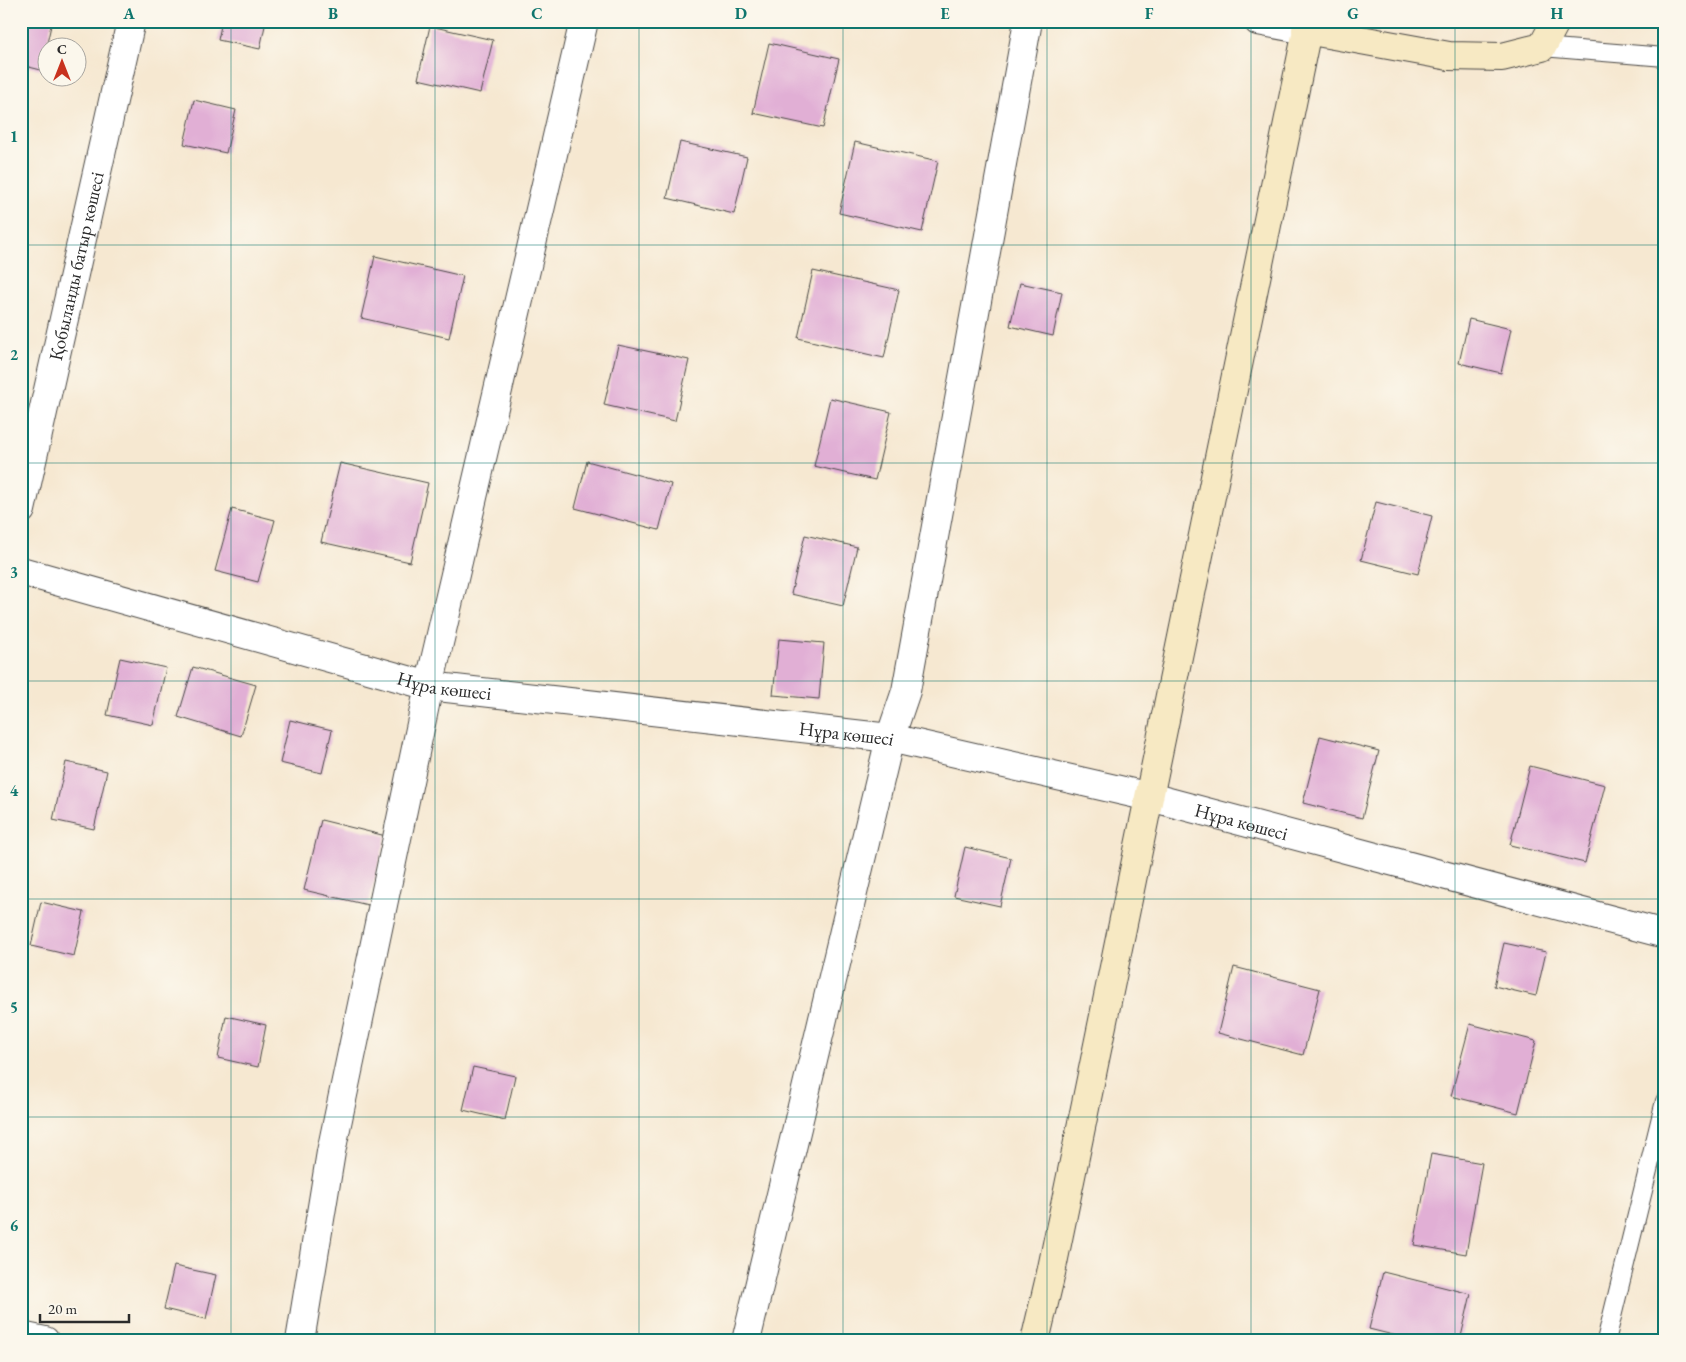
<svg xmlns="http://www.w3.org/2000/svg" width="1686" height="1362" font-family="'EB Garamond',serif">
  <style>
    .building { fill: #e1afd5 }
    .lines { fill: none; stroke-linecap: round; stroke-linejoin: round }
    .lane-casing { stroke: #494744; stroke-width: 20 }
    .street-casing { stroke: #494744; stroke-width: 30 }
    .secondary-casing { stroke: #494744; stroke-width: 30 }
    .lane { stroke: #fff; stroke-width: 18 }
    .street { stroke: #fff; stroke-width: 28 }
    .secondary { stroke: #f7e9c3; stroke-width: 28 }
    .grid { fill: none; stroke: #0f766e; stroke-width: 1; stroke-opacity: 0.55 }
    .labels { text-anchor: middle; dominant-baseline: central; stroke-width: 4.5; stroke-linejoin: round; paint-order: stroke }
    .street-label { font-size: 19px; fill: #2b2b2b; stroke: #fbf7ec }
    .neatline { fill: none; stroke: #0f766e; stroke-width: 2 }
    .grid-label { font-size: 16px; text-anchor: middle; font-weight: bold; fill: #0f766e }
  </style>
  <rect width="100%" height="100%" fill="#fbf7ec"/>
  <filter id="ink" filterUnits="userSpaceOnUse"><feTurbulence type="fractalNoise" baseFrequency=".02" numOctaves="2"/><feDisplacementMap in="SourceGraphic" scale="10" xChannelSelector="R" yChannelSelector="G"/><feConvolveMatrix kernelMatrix="1 2 1 2 8 2 1 2 1" color-interpolation-filters="sRGB"/></filter>
  <filter id="wash" filterUnits="userSpaceOnUse"><feTurbulence type="fractalNoise" baseFrequency=".0096" numOctaves="4" result="noise"/><feDisplacementMap in="SourceGraphic" scale="20" xChannelSelector="R" yChannelSelector="G"/><feGaussianBlur stdDeviation="1.12" result="paint"/><feColorMatrix in="noise" values="0 0 0 0 0 0 0 0 0 0 0 0 0 0 0 0 0 1.4 0 .05"/><feComposite in="paint" operator="in"/></filter>
  <g filter="url(#wash)">
    <rect width="100%" height="100%" fill="#f6e8d1"/>
    <g id="blocks">
      <g class="building">
        <path d="M21,21H52L41,70L21,65Z"/>
        <path d="M222,21H266L260,49L218,40Z"/>
        <path d="M430,26L493,40L480,93L418,79Z"/>
        <path d="M769,43L839,59L823,128L753,113Z"/>
        <path d="M194,100L236,110L226,153L184,144Z"/>
        <path d="M680,142L747,157L734,214L667,198Z"/>
        <path d="M855,142L938,161L922,232L839,213Z"/>
        <path d="M375,256L463,276L449,338L361,318Z"/>
        <path d="M813,271L899,290L884,358L798,338Z"/>
        <path d="M1020,283L1062,292L1053,336L1010,326Z"/>
        <path d="M1469,319L1511,329L1501,373L1459,363Z"/>
        <path d="M618,345L689,360L675,421L604,405Z"/>
        <path d="M830,398L891,412L875,480L814,466Z"/>
        <path d="M587,461L671,484L659,530L575,508Z"/>
        <path d="M340,463L428,483L410,562L321,542Z"/>
        <path d="M1376,502L1432,516L1418,574L1361,560Z"/>
        <path d="M232,509L275,520L258,582L215,571Z"/>
        <path d="M805,535L857,547L843,606L791,594Z"/>
        <path d="M779,639L824,643L819,699L773,695Z"/>
        <path d="M120,658L166,668L153,725L107,715Z"/>
        <path d="M193,667L256,685L241,736L178,717Z"/>
        <path d="M290,720L332,730L322,773L280,763Z"/>
        <path d="M1320,736L1379,751L1362,818L1303,803Z"/>
        <path d="M66,762L107,771L94,829L53,820Z"/>
        <path d="M1530,766L1605,785L1585,863L1510,845Z"/>
        <path d="M321,820L386,836L368,905L304,890Z"/>
        <path d="M965,847L1011,858L1000,906L954,896Z"/>
        <path d="M41,902L84,912L74,956L31,946Z"/>
        <path d="M1504,943L1546,952L1536,996L1494,986Z"/>
        <path d="M1234,967L1320,989L1303,1055L1218,1033Z"/>
        <path d="M226,1016L266,1025L258,1067L218,1058Z"/>
        <path d="M1470,1024L1536,1041L1518,1113L1451,1096Z"/>
        <path d="M473,1067L515,1076L505,1120L463,1110Z"/>
        <path d="M1431,1154L1482,1163L1466,1254L1414,1245Z"/>
        <path d="M174,1266L216,1275L206,1319L164,1309Z"/>
        <path d="M1383,1272L1471,1294L1460,1341H1417L1369,1329Z"/>
      </g>
    </g>
  </g>
  <g filter="url(#ink)">
    <use href="#blocks" fill-opacity="0" stroke="#494744" stroke-width="1"/>
    <g class="lines">
      <g class="lane-casing">
        <g id="lane">
          <path d="M1542,47L1665,57"/>
          <path d="M1606,1341L1665,1101"/>
        </g>
      </g>
      <g class="street-casing">
        <g id="street">
          <path d="M1258,21L1306,30"/>
          <path id="s1" d="M21,510L131,21"/>
          <path id="s2" d="M21,571L429,686L890,738L1150,797L1665,934"/>
          <path d="M21,1336L45,1341"/>
          <path d="M300,1341L331,1152L429,686L584,21"/>
          <path d="M746,1341L890,738L906,691L1028,21"/>
        </g>
      </g>
      <g class="secondary-casing">
        <g id="secondary">
          <path d="M1306,30L1449,56L1502,57L1542,47L1556,21"/>
          <path d="M1035,1341L1051,1273L1309,21"/>
        </g>
      </g>
      <use href="#lane" class="lane"/>
      <use href="#street" class="street"/>
      <use href="#secondary" class="secondary"/>
    </g>
  </g>
  <path class="grid" d="M231,21V1341M435,21V1341M639,21V1341M843,21V1341M1047,21V1341M1251,21V1341M1455,21V1341M21,245H1665M21,463H1665M21,681H1665M21,899H1665M21,1117H1665"/>
  <g class="labels">
    <g class="street-label">
      <text stroke="none"><textPath href="#s1" startOffset="250">Қобыланды батыр көшесі</textPath></text>
      <text stroke="none"><textPath href="#s2" startOffset="439">Нұра көшесі</textPath></text>
      <text stroke="none"><textPath href="#s2" startOffset="844">Нұра көшесі</textPath></text>
      <text stroke="none"><textPath href="#s2" startOffset="1249">Нұра көшесі</textPath></text>
    </g>
  </g>
  <rect width="1686" height="1362" fill="none" stroke="#fbf7ec" stroke-width="55"/>
  <g transform="translate(62 62)"><circle r="24" fill="#fbf7ec" stroke="#a8a59f"/>
  <path d="M0-4L9 19L0 12L-9 19Z" fill="#c8321e"/>
  <text y="-8" font-size="14" font-weight="bold" text-anchor="middle" fill="#2b2b2b">С</text>
  </g>
  <path d="M40 1314v8h89v-8" fill="none" stroke="#2b2b2b" stroke-width="2.5"/>
  <text x="48" y="1314" font-size="15" fill="#2b2b2b" stroke="#fbf7ec" stroke-width="4" paint-order="stroke">20 m</text>
  <rect x="28" y="28" width="1630" height="1306" class="neatline"/>
  <g class="grid-label">
    <text x="129" y="19">A</text>
    <text x="333" y="19">B</text>
    <text x="537" y="19">C</text>
    <text x="741" y="19">D</text>
    <text x="945" y="19">E</text>
    <text x="1149" y="19">F</text>
    <text x="1353" y="19">G</text>
    <text x="1557" y="19">H</text>
    <text x="14" y="142">1</text>
    <text x="14" y="360">2</text>
    <text x="14" y="578">3</text>
    <text x="14" y="796">4</text>
    <text x="14" y="1013">5</text>
    <text x="14" y="1231">6</text>
  </g>
</svg>
